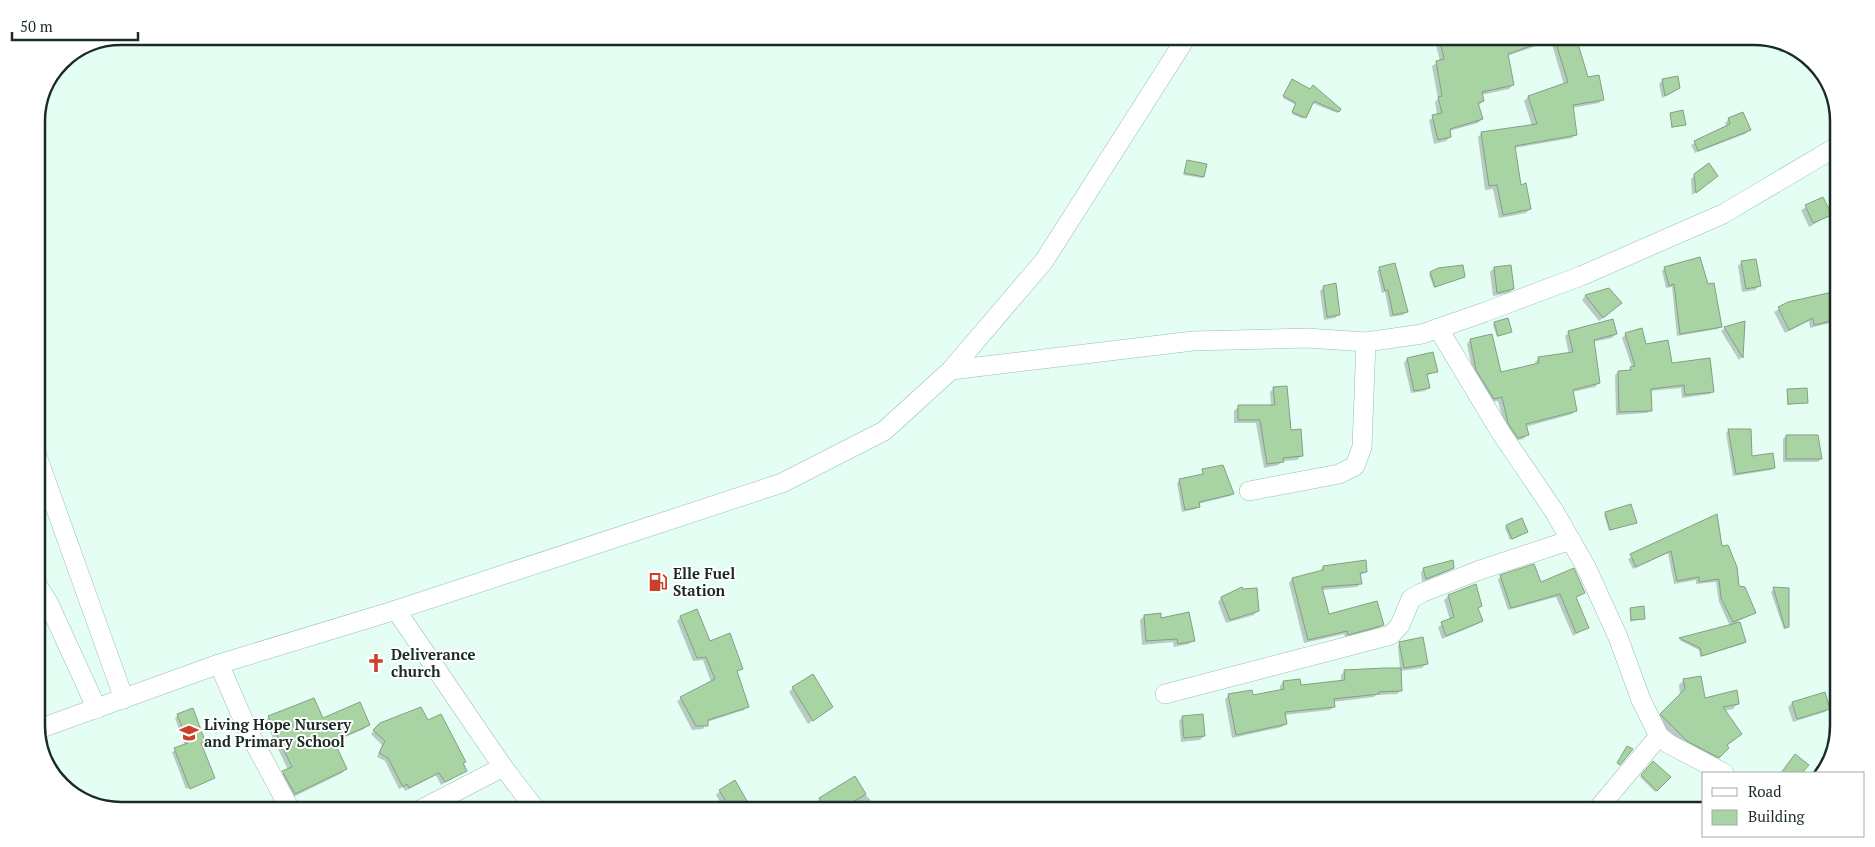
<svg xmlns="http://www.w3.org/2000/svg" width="1875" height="847" font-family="'PT Serif',serif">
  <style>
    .shadow { fill: #0003 }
    .building { fill: #a8d4a4; stroke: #859f83 }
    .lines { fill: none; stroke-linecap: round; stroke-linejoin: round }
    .minor-casing { stroke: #96bfb0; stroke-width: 20 }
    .minor { stroke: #fff; stroke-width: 19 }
    .labels { text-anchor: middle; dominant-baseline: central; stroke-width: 4; stroke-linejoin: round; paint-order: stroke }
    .poi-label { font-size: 15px; font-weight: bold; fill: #1a2b25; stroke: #fff; text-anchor: start }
    .rim { fill: none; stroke: #1a2b25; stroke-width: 2.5 }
  </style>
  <rect width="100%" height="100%" fill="#e5fef4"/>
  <g class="shadow">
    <path d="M1434,37H1499L1501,44L1519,37H1575L1588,79L1603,99L1599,103L1572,108L1576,134L1572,138L1514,148L1520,186L1530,209L1526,213L1499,218L1493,189L1485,190L1478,137L1482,133L1532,126L1524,101L1528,97L1564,85L1551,41L1507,56L1513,85L1509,89L1481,95L1483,101L1478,106L1482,119L1478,123L1449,131L1450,137L1446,141L1434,144L1429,120L1437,115L1435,102L1438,99L1432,66L1440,61Z"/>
    <path d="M1783,42L1787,43L1795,50L1780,52L1778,44Z"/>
    <path d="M1662,81L1675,91L1662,98L1659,84Z"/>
    <path d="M1291,82L1338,112L1337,113L1312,103L1303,119L1292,114L1296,105L1283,98Z"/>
    <path d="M1671,114L1684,125L1671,128Z"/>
    <path d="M1729,119L1749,130L1745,134L1695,153L1691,145L1727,127L1725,123Z"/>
    <path d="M1187,161L1203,177L1202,178L1183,175Z"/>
    <path d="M1695,175L1713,180L1692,195L1691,179Z"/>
    <path d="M1823,198L1830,215L1809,227L1801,210Z"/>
    <path d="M1836,249H1837V270L1832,253Z"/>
    <path d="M1742,262L1759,286L1755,290L1742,292L1738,266Z"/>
    <path d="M1380,268L1406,312L1403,315L1390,317L1385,292L1382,293L1377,271Z"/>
    <path d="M1494,268L1513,289L1509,293L1493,296L1490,272Z"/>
    <path d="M1665,268L1721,326L1718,329L1677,336L1672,287L1666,288L1662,271Z"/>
    <path d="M1431,273L1463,277L1434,288L1429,275Z"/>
    <path d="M1324,287L1339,314L1335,318L1324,320L1320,291Z"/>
    <path d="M1609,289L1616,307L1599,321L1582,300L1585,296Z"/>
    <path d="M1789,303L1834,319L1830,323L1810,328L1809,321L1785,333L1774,312Z"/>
    <path d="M1494,323L1511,332L1497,337L1493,325Z"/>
    <path d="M1744,323L1742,357L1739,360L1721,331L1725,328Z"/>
    <path d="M1569,332L1616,334L1612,338L1593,342L1599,383L1595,387L1572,392L1576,410L1572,414L1525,427L1527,435L1523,439L1514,441L1505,427L1498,401L1490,402L1473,374L1467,344L1470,340L1500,373L1536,365L1535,362L1539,358L1569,354L1565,336Z"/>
    <path d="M1626,334L1645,345L1713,391L1710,394L1682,398L1681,388L1650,391L1651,410L1647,413L1616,415L1615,375L1618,372L1627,371L1632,367L1622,338Z"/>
    <path d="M1407,359L1436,371L1426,376L1428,388L1425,391L1411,393L1404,363Z"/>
    <path d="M1274,388L1301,456L1297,460L1283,461L1278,465L1264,468L1256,423H1234V411L1238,407L1271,406L1270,392Z"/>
    <path d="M1788,391L1807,402L1787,405Z"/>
    <path d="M1729,430L1751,458L1774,468L1771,470L1733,476L1726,433Z"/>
    <path d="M1786,436L1821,459L1818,462H1783V439Z"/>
    <path d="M1203,471L1232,494L1230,496L1198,504L1196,509L1182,512L1177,483L1180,480L1201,476Z"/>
    <path d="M1606,513L1635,522L1609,531L1604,515Z"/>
    <path d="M1716,516L1721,547L1738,588L1755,613L1738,621L1745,642L1743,644L1700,657L1699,650L1679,640L1730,626L1719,602L1716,582L1696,584V580L1674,584L1668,553L1633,569L1628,559Z"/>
    <path d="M1506,526L1525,533L1510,540L1505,528Z"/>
    <path d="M1323,567L1366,572L1359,576L1361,583L1357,587L1322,590L1328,616L1382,625L1379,628L1345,637L1344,634L1304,643L1289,583L1292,579L1320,571Z"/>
    <path d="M1453,568L1449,571L1422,582L1421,572L1424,569Z"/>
    <path d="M1501,576L1584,592L1575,598L1588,627L1573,636L1556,597L1508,610L1498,580Z"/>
    <path d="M1774,589L1787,627L1784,630L1771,592Z"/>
    <path d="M1448,596L1481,606L1477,609L1482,620L1478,624L1442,639L1438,627L1450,620L1444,600Z"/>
    <path d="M1221,598L1257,611L1254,615L1226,623L1218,602Z"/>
    <path d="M1630,609L1644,618L1630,622Z"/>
    <path d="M1144,616L1193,640L1189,644L1174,647L1173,642L1142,645L1140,620Z"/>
    <path d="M680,617L742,668L736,673L747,706L744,710L707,722L703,729L692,730L677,701L711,682L703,660L693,661L677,621Z"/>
    <path d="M1402,642L1426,664L1422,668L1400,671L1401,690L1397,694L1376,695L1374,697L1333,702L1334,707L1330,710L1284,715L1286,723L1282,727L1232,738L1225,699L1229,695L1252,696L1280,691V686L1283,682L1300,686L1341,682V675L1344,672L1400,669L1398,646Z"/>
    <path d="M1684,680L1704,699L1738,703L1733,709L1724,711L1741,734L1726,746L1727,748L1713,762L1682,745L1656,719L1680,695L1679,685Z"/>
    <path d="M793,688L832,707L808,724L789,692Z"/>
    <path d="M1792,703L1829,708L1825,712L1793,722L1788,707Z"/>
    <path d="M178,715L204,741L200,745L214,778L186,789L172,752L185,746L175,718Z"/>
    <path d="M269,717L368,725L364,729L333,742L346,769L342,773L291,798L279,776L288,770L265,721Z"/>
    <path d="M1183,717L1204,736L1200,740L1181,742L1179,721Z"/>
    <path d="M427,722L465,771L441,785L436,775L405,791L403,787L399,789L385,761L377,757L382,745L371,734L380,724Z"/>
    <path d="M1653,762L1669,777L1655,792L1640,777Z"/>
    <path d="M855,777L866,795L880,811H821L816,802L820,799Z"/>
    <path d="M720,791L746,801L731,811H725L716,795Z"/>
    <path d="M934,808L936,811H928Z"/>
  </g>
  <g class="building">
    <path d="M1439,37H1500L1502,42L1516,37L1550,39L1508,54L1514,85L1482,92L1484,101L1478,103L1483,119L1450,129L1451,137L1438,140L1432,115L1442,113L1438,97L1442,96L1436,61L1444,59Z"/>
    <path d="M1554,37H1576L1588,77L1599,75L1604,100L1573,105L1577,135L1515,146L1521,185L1526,183L1531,209L1503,215L1497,185L1489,186L1481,132L1537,124L1528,96L1568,82Z"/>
    <path d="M1678,76L1680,88L1665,96L1662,79Z"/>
    <path d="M1292,79L1310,89L1313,85L1341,109L1339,112L1314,101L1306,118L1292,112L1296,103L1283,96Z"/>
    <path d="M1683,110L1686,125L1672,127L1670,113Z"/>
    <path d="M1743,112L1751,130L1698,151L1694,141L1730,124L1728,118Z"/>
    <path d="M1187,160L1207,164L1204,177L1184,173Z"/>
    <path d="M1709,163L1718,176L1696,193L1694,174Z"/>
    <path d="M1823,197L1832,215L1813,223L1805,205Z"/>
    <path d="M1700,257L1708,284L1714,283L1722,327L1680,334L1674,284L1669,286L1664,267Z"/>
    <path d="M1756,259L1761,286L1746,289L1741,261Z"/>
    <path d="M1395,263L1408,312L1393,315L1388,290L1385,291L1379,267Z"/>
    <path d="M1463,265L1465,277L1435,287L1430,272L1438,268Z"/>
    <path d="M1511,265L1514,289L1497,293L1494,267Z"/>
    <path d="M1336,283L1340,315L1327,317L1323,286Z"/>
    <path d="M1609,288L1622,303L1603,318L1585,295Z"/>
    <path d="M1837,291V305L1832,306L1835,320L1814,325L1813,318L1789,330L1778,307L1788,302Z"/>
    <path d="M1508,318L1512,332L1498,336L1494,322Z"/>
    <path d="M1613,319L1617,334L1594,340L1600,383L1573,390L1577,411L1526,424L1529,435L1518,438L1508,423L1502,397L1494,399L1476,370L1470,339L1492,334L1501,372L1539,363L1538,357L1573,352L1568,331Z"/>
    <path d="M1745,321L1743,358L1724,327Z"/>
    <path d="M1642,328L1646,344L1668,340L1672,363L1710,358L1714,392L1685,395L1684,385L1651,389L1652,411L1619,412L1618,371L1631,370L1630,367L1635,366L1625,333Z"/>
    <path d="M1433,352L1438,372L1427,374L1430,388L1414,391L1407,358Z"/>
    <path d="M1287,386L1291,430L1301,429L1303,456L1283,458L1284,462L1267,464L1260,420H1238V405H1275L1273,387Z"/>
    <path d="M1807,388L1808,403L1788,404L1787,389Z"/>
    <path d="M1728,429H1751L1752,456L1773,453L1775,468L1736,474Z"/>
    <path d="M1786,435H1818L1822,459H1786Z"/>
    <path d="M1223,465L1234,494L1199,502L1200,507L1185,510L1179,479L1203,474L1202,469Z"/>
    <path d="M1631,504L1637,523L1610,530L1605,512Z"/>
    <path d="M1717,514L1722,546L1728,545L1737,567L1739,586L1745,587L1756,613L1733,622L1721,598L1719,579L1699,582V577L1677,581L1671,551L1636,567L1630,554Z"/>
    <path d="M1522,518L1528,532L1512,539L1506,525Z"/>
    <path d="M1366,560L1367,572L1360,573L1362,584L1322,587L1329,614L1377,601L1384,625L1348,635L1347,631L1308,640L1292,578L1323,570V566Z"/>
    <path d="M1453,560L1454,568L1426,579L1423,568Z"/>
    <path d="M1534,564L1541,582L1574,568L1585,593L1576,597L1589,628L1576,633L1560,594L1511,608L1500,575Z"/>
    <path d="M1476,584L1482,606L1478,608L1483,621L1446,636L1441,622L1454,617L1448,595Z"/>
    <path d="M1242,587L1243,589L1257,588L1259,611L1230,620L1221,597Z"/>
    <path d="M1773,587L1789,588V627L1785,628Z"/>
    <path d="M1644,606L1645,619L1631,620L1630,608Z"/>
    <path d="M697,609L710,641L730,633L743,669L737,671L749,707L708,720V726H696L680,697L715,679L706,657L697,658L680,616Z"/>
    <path d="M1189,612L1195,641L1178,644L1177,639L1146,641L1144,615L1161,613V618Z"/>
    <path d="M1740,622L1746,642L1702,656L1700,648L1679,638Z"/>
    <path d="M1423,637L1428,664L1404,668L1399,642Z"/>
    <path d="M1384,668H1401L1402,691L1379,692V694L1334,699L1335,707L1285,712L1287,724L1236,735L1228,694L1252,690L1253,695L1284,689L1283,681L1300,679L1301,685L1345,680L1344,670Z"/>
    <path d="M813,674L833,707L813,721L792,687Z"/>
    <path d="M1701,676L1705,698L1737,690L1739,704L1723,707L1742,734L1727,745L1729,748L1719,758L1687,741L1660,714L1685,689L1683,679Z"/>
    <path d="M1825,692L1830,709L1797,719L1792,702Z"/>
    <path d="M314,698L323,718L360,702L370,725L334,741L347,769L295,794L282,771L292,767L268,716Z"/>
    <path d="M421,707L428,720L441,714L466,762L463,763L467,771L445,782L439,773L409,788L407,784L403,787L388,758L379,753L385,741L373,730L380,723Z"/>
    <path d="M193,708L205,741L201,743L215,778L190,789L174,748L188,743L177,714Z"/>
    <path d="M1203,714L1205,736L1184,738L1182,716Z"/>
    <path d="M1627,746L1633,749L1620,765L1617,763Z"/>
    <path d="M1795,754L1809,765L1802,773H1781Z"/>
    <path d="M1653,761L1671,777L1657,791L1641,775Z"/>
    <path d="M855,776L866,794L839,811H827L819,798Z"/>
    <path d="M735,780L747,801L731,810L719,790Z"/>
  </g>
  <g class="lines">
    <g class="minor-casing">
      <g id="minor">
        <path d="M1438,328L1501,433L1554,511L1586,567L1618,637L1641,700L1659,736L1669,744L1724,773"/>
        <path d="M951,370L1193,341L1307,338L1366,342L1422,334L1485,312L1581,276L1723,214L1838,146"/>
        <path d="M36,453L124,699"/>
        <path d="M1249,491L1339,474L1355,466L1362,447L1366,342"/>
        <path d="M36,583L48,602L97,709"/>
        <path d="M396,610L503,767L537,811"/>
        <path d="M219,664L248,731L291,811"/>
        <path d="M1165,694L1391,635L1400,625L1411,599L1421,593L1480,570L1571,540"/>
        <path d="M36,730L219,664L396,610L782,483L884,431L951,370L1044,261L1186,38"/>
        <path d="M418,811L503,767"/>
        <path d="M1596,811L1659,736"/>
      </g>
    </g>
    <use href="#minor" class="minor"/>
  </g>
  <defs>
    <g id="fuel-bare" transform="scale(1.5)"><path d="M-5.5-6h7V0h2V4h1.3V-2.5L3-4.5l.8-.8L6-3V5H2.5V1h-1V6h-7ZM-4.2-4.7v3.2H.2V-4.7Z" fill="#cb3f2b" stroke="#fff" stroke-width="2.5" paint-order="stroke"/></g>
    <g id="church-bare" transform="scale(1.5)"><path d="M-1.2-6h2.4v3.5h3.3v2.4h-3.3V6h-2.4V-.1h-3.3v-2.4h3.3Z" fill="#cb3f2b" stroke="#fff" stroke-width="2.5" paint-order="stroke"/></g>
    <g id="school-bare" transform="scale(1.5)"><path d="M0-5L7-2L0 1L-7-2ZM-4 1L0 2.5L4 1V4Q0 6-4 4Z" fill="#cb3f2b" stroke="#fff" stroke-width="2.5" paint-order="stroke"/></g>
  </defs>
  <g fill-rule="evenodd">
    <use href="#fuel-bare" x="658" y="582"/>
    <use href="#church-bare" x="376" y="663"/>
    <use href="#school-bare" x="189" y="733"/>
  </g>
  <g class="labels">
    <g class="poi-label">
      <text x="673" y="573">Elle Fuel<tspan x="673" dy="17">Station</tspan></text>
      <text x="391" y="654">Deliverance<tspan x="391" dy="17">church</tspan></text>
      <text x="204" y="724">Living Hope Nursery<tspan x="204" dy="17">and Primary School</tspan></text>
    </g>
  </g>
  <path d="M0 0H1875V847H0ZM121 45H1754A76 76 0 0 1 1830 121V726A76 76 0 0 1 1754 802H121A76 76 0 0 1 45 726V121A76 76 0 0 1 121 45Z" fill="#fff" fill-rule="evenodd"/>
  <path class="rim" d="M121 45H1754A76 76 0 0 1 1830 121V726A76 76 0 0 1 1754 802H121A76 76 0 0 1 45 726V121A76 76 0 0 1 121 45Z"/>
  <rect x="1702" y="772" width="162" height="65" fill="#ffffff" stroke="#a3aaa8"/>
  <rect x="1712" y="788" width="25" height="8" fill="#ffffff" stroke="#a3aaa8"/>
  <text x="1748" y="797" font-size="15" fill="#1a2b25">Road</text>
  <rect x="1712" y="810" width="25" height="15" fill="#a8d4a4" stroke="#a3aaa8"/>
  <text x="1748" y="822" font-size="15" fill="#1a2b25">Building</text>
  <path d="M12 32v8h126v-8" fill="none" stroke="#1a2b25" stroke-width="2.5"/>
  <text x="20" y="32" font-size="15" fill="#1a2b25" stroke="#ffffff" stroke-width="4" paint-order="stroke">50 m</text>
</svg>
